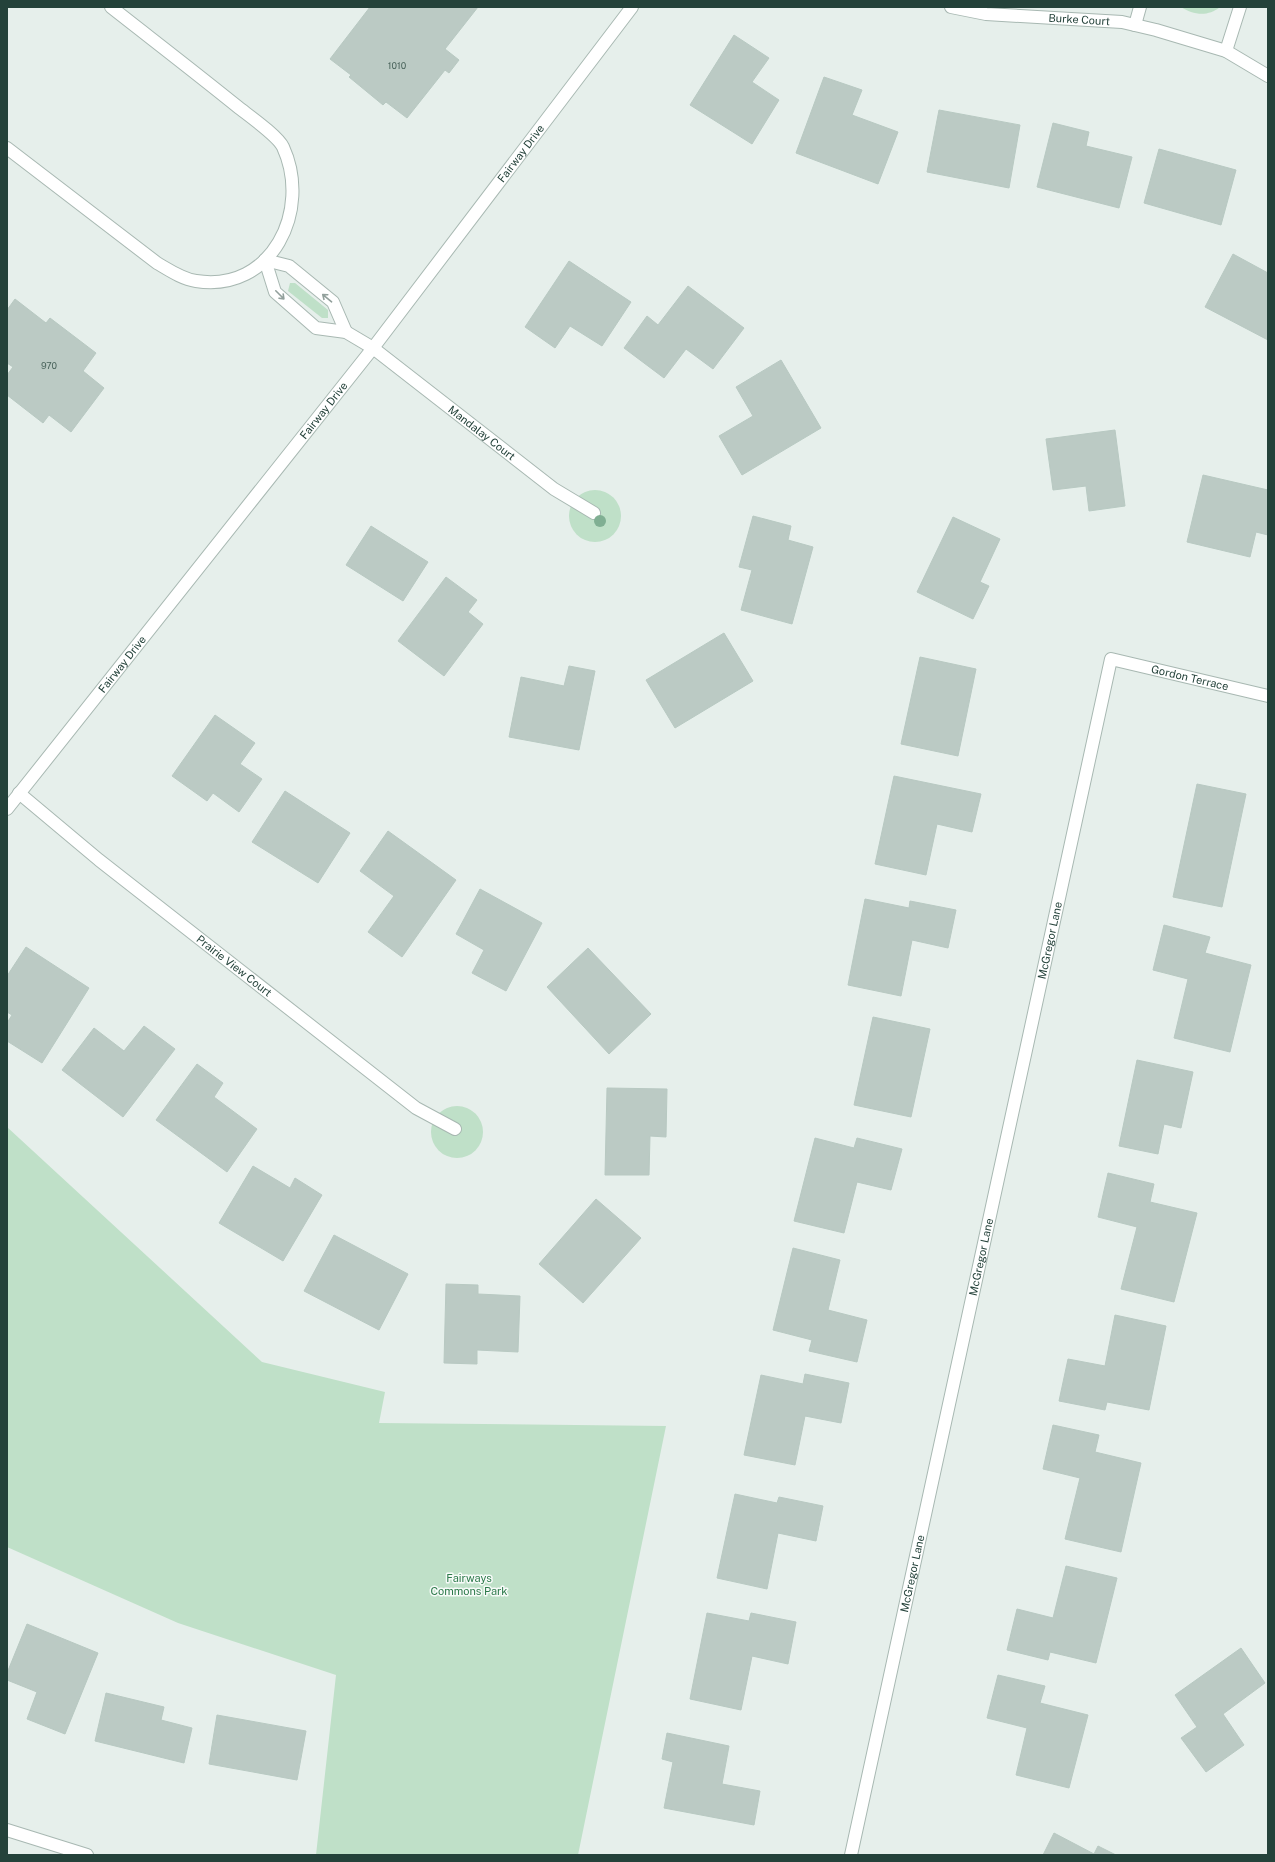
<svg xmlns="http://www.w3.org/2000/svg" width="1275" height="1862" font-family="'Public Sans',sans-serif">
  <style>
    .green { fill: #bfe0c8 }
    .building { fill: #bbcac4; stroke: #b8c9c2 }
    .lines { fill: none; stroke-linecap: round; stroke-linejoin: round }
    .service-casing { stroke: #a8b8b2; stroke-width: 14 }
    .minor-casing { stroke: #a8b8b2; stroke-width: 14 }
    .service { stroke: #fff; stroke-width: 12 }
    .minor { stroke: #fff; stroke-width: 12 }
    .tree { fill: #80af93 }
    .oneway { stroke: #92a09c }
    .labels { text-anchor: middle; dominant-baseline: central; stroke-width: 3; stroke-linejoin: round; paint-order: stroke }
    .number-label { font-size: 9px; fill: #4a645c }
    .street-label { font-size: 11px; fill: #24423a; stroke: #f7fbf9 }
    .park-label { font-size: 11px; fill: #2d7a4b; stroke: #f7fbf9 }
  </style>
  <rect width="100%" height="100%" fill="#e6efeb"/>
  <g class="green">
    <path d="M1181,7H1220C1208,17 1193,15 1181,7Z"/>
    <path d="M290,283H295L328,310V318H322L288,291Z"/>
    <circle cx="595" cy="516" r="26"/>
    <circle cx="457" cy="1132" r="26"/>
    <path d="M7,1127L262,1362L385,1392L379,1423L666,1426L578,1855H316L336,1675L178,1623L7,1547Z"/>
  </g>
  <g class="building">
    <path d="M370,7H478L445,49L459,60L449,73L445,70L407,118L386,102L383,105L349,77L351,75L330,59Z"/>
    <path d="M734,35L769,58L752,82L779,100L752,144L690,105Z"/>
    <path d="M824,77L862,90L852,115L898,132L878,184L796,153Z"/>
    <path d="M939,110L1020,125L1009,188L927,172Z"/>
    <path d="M1053,123L1089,132L1086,146L1132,157L1119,208L1037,187Z"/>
    <path d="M1159,149L1236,170L1221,225L1144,203Z"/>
    <path d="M1233,254L1268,273V340L1205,307Z"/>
    <path d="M569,261L631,302L602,346L570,326L555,348L525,327Z"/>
    <path d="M688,286L744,328L713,369L686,349L664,378L624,348L647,316L658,325Z"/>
    <path d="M15,299L46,323L50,318L96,353L83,371L104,388L71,432L49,415L43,423L7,395V375L13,367L7,363V310Z"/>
    <path d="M781,360L821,428L742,475L719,436L753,416L736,387Z"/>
    <path d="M1115,430L1125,506L1089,511L1086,486L1053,490L1046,439Z"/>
    <path d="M1203,475L1268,490V535L1256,532L1250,557L1187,542Z"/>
    <path d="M753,516L791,526L788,540L813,547L792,624L741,610L752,570L739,567Z"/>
    <path d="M953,517L1000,539L980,582L989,586L973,619L917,592Z"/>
    <path d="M371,526L428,562L403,601L346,565Z"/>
    <path d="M446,577L477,600L468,612L483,624L444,676L398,641Z"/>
    <path d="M724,633L753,681L675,728L646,680Z"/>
    <path d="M920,657L976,669L958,756L901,744Z"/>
    <path d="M569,666L595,671L579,750L509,737L521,677L564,686Z"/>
    <path d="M215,715L255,743L240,764L262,779L239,812L213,793L207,801L172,776Z"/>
    <path d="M894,776L981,794L972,832L937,824L926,875L875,864Z"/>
    <path d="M1197,784L1246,794L1222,907L1173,897Z"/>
    <path d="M285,791L350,833L318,883L252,842Z"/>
    <path d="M388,831L456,880L402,957L368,932L394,896L360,871Z"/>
    <path d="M480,889L542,923L506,991L472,973L484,950L456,934Z"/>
    <path d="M865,899L909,908L910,901L956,910L948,948L912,940L901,996L848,985Z"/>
    <path d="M1164,925L1210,937L1205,953L1251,965L1230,1052L1174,1038L1188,979L1153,970Z"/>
    <path d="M26,947L89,988L42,1063L7,1041V1023L12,1015L7,1012V976Z"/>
    <path d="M588,948L651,1014L609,1054L547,987Z"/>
    <path d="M873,1017L930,1029L911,1117L854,1105Z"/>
    <path d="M144,1026L175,1049L123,1117L62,1070L94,1028L124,1051Z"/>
    <path d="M1137,1060L1193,1072L1181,1128L1164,1124L1158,1154L1119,1146Z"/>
    <path d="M197,1064L223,1083L214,1097L257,1129L227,1172L156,1120Z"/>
    <path d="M607,1088L667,1089L666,1137L650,1136L649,1175H605Z"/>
    <path d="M815,1138L854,1148L857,1138L902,1149L891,1190L857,1182L844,1233L794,1221Z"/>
    <path d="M253,1166L290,1188L295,1178L322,1195L283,1261L219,1223Z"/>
    <path d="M1108,1173L1154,1184L1150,1202L1197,1213L1174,1302L1121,1289L1137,1227L1098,1217Z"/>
    <path d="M596,1199L641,1238L583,1303L539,1264Z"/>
    <path d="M334,1235L408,1274L379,1330L304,1291Z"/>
    <path d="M793,1248L840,1260L828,1310L867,1320L857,1362L809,1351L812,1340L773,1330Z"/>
    <path d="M446,1284L478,1285V1294L520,1296L518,1352L477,1350V1364L444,1363Z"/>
    <path d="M1115,1315L1166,1326L1149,1410L1107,1402L1105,1410L1059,1401L1068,1359L1105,1366Z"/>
    <path d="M805,1374L849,1383L841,1423L805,1416L795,1465L744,1455L761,1375L803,1384Z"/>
    <path d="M1053,1425L1099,1435L1095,1452L1141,1463L1121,1552L1065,1539L1080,1478L1043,1469Z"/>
    <path d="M735,1494L777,1503L779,1497L823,1506L816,1541L778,1533L767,1589L717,1578Z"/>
    <path d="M1066,1566L1117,1578L1096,1663L1050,1652L1048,1660L1007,1650L1017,1609L1053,1618Z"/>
    <path d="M707,1613L749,1621L751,1613L796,1622L788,1664L752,1656L741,1710L690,1699Z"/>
    <path d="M27,1624L98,1653L65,1734L27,1719L37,1692L7,1680V1673Z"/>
    <path d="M1241,1648L1265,1683L1223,1714L1244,1745L1206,1772L1181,1738L1197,1727L1175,1695Z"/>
    <path d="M998,1675L1045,1686L1040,1703L1088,1715L1069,1788L1016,1775L1027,1728L987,1718Z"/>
    <path d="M106,1693L164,1707L161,1720L192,1728L184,1763L95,1741Z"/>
    <path d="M217,1715L306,1731L297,1780L209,1764Z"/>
    <path d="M667,1733L729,1746L722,1784L760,1791L754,1825L664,1808L673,1762L662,1759Z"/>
    <path d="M1054,1833L1094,1854L1098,1846L1116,1855H1043Z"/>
  </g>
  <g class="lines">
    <g class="service-casing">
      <g id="service">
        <path d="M7,148L157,263C169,270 182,279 196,281C272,293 312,210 283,147C278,136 248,115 238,107C196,73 153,40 111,7"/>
        <path d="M265,260L275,292L316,328L346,332L373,348"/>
        <path d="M265,260L289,266L333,302L346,332"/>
      </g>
    </g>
    <g class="minor-casing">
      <g id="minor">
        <path id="s1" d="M951,7L986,14L1122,22L1156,30L1226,51L1268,76"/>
        <path d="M1135,25L1140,7"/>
        <path d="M1226,51L1240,7"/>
        <path id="s2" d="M373,348L554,489L594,513"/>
        <path id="s3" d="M19,793L99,860L416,1108L455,1129"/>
        <path id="s4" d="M7,809L373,348L632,7"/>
        <path d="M7,1830L87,1855"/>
        <path id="s5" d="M851,1855L1111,659L1268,696"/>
      </g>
    </g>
    <use href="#service" class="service"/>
    <use href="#minor" class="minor"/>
  </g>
  <circle class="tree" cx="600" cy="521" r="6"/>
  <defs><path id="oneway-shaft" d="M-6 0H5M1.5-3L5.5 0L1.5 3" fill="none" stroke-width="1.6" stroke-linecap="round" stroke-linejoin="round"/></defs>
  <g class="oneway">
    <use href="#oneway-shaft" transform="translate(280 295) rotate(45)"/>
    <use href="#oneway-shaft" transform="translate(327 298) rotate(-140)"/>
  </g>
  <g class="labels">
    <g class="number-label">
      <text x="397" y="65">1010</text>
      <text x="49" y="365">970</text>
    </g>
    <g class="street-label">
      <text stroke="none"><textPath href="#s1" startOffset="129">Burke Court</textPath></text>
      <text stroke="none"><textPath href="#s4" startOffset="833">Fairway Drive</textPath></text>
      <text stroke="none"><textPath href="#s4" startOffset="509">Fairway Drive</textPath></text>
      <text stroke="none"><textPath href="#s2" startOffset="138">Mandalay Court</textPath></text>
      <text stroke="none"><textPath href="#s4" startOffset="185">Fairway Drive</textPath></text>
      <text stroke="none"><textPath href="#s5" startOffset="1305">Gordon Terrace</textPath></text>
      <text stroke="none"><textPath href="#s5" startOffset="936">McGregor Lane</textPath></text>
      <text stroke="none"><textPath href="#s3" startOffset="276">Prairie View Court</textPath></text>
      <text stroke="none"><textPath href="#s5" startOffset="612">McGregor Lane</textPath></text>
      <text stroke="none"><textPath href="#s5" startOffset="288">McGregor Lane</textPath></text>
    </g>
    <g class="park-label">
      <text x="469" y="1578">Fairways<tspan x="469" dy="13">Commons Park</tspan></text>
    </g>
  </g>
  <rect width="1275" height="1862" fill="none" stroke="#24423a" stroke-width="16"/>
</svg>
